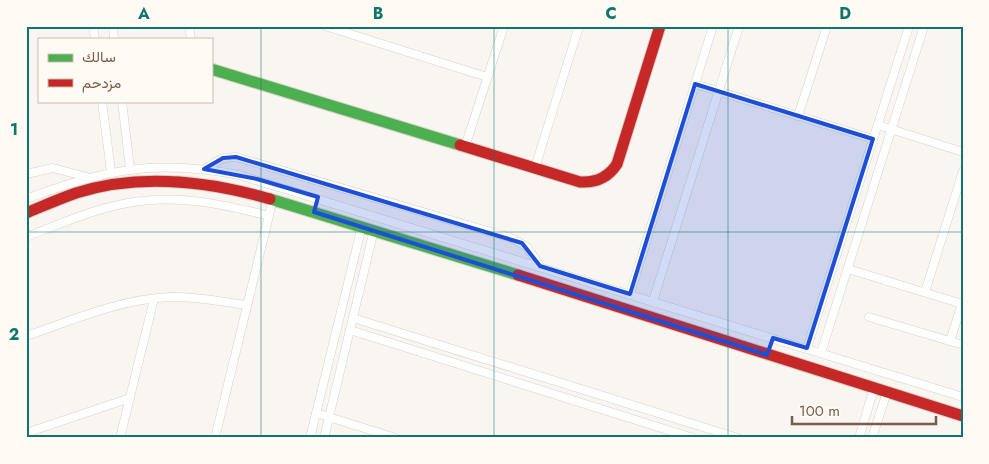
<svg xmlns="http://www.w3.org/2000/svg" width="989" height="464" font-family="Jost,Vazirmatn,sans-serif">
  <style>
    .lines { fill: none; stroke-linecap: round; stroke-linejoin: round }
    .street-casing { stroke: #d7d1cb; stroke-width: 9 }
    .fast-casing { stroke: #d9d2cb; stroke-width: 13 }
    .jam-casing { stroke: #d9d2cb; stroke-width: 13 }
    .street { stroke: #fefefd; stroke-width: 8 }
    .fast { stroke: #4caf50; stroke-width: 11 }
    .jam { stroke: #c62828; stroke-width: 11 }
    .marked { fill: #1d4ed8; fill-opacity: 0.2; stroke: #1d4ed8; stroke-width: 4; stroke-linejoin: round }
    .grid { fill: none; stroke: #0f766e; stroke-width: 1; stroke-opacity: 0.55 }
    .neatline { fill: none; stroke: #0f766e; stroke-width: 2 }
    .grid-label { font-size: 16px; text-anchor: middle; font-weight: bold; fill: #0f766e }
  </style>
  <rect width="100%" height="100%" fill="#f9f5f0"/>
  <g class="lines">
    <g class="street-casing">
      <g id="street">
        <path d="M93,26L95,39"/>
        <path d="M113,26L114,39"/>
        <path d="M189,26L191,39"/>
        <path d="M325,26L487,77"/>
        <path d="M695,84L873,139"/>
        <path d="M102,101L111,172"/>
        <path d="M122,101L130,169"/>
        <path d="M798,116L827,26"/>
        <path d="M878,125L963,152"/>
        <path d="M465,147L504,26"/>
        <path d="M535,168L579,26"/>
        <path d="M204,169L223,158L236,157L511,238L527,247L540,266"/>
        <path d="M26,174L53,168L87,177"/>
        <path d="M26,199C105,169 156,159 239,175L963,397"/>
        <path d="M26,237C60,224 93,209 128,203C176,194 223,204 269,216"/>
        <path d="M848,269L959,303L961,307L950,341"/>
        <path d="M925,292L963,171"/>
        <path d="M630,294L713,26"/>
        <path d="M653,301L739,26"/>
        <path d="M869,317L963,345"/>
        <path d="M353,318L738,438"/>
        <path d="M350,330L693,438"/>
        <path d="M26,336C73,320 120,299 171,297C196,296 222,302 247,305"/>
        <path d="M807,348L909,26"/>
        <path d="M821,353L924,26"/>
        <path d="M316,413L396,438"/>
        <path d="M26,433L130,398"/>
        <path d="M120,438L154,299"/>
        <path d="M215,438L273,199"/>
        <path d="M310,438L362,226"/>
        <path d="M324,438L374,230"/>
        <path d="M859,438L874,388"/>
        <path d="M872,438L887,392"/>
      </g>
    </g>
    <g class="fast-casing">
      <g id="fast">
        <path d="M211,69L460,145"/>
        <path d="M270,199L518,275"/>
      </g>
    </g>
    <g class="jam-casing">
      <g id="jam">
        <path d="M460,145L580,182C596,183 608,178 617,164L660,26"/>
        <path d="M26,213C43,206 59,199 76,193C139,173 208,181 270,199"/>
        <path d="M518,275L963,416"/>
      </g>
    </g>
    <use href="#street" class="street"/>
    <use href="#fast" class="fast"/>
    <use href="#jam" class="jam"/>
  </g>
  <path class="marked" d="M695,84L873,139L807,348L773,338L767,355L314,212L318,197L257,179L204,169L223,158L236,157L522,243L540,266L630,294Z"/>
  <path class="grid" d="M261,26V438M494,26V438M728,26V438M26,232H963"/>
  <rect width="989" height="464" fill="none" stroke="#fffaf3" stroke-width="55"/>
  <rect x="38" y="38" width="175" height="65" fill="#fffaf3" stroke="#cabbb1"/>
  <rect x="48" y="54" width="25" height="8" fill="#4caf50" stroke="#cabbb1"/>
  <text x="82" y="62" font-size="15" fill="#7a5c4d">سالك</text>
  <rect x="48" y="79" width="25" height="8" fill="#c62828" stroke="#cabbb1"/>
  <text x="82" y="88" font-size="15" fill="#7a5c4d">مزدحم</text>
  <path d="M792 416v8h144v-8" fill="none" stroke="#7a5c4d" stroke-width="2.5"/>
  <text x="799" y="416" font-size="15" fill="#7a5c4d" stroke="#fffaf3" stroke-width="4" paint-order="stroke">100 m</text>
  <rect x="28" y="28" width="934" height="408" class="neatline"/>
  <g class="grid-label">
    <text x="144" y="19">A</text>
    <text x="378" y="19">B</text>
    <text x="611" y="19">C</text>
    <text x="845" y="19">D</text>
    <text x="14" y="135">1</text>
    <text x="14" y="340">2</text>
  </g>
</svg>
